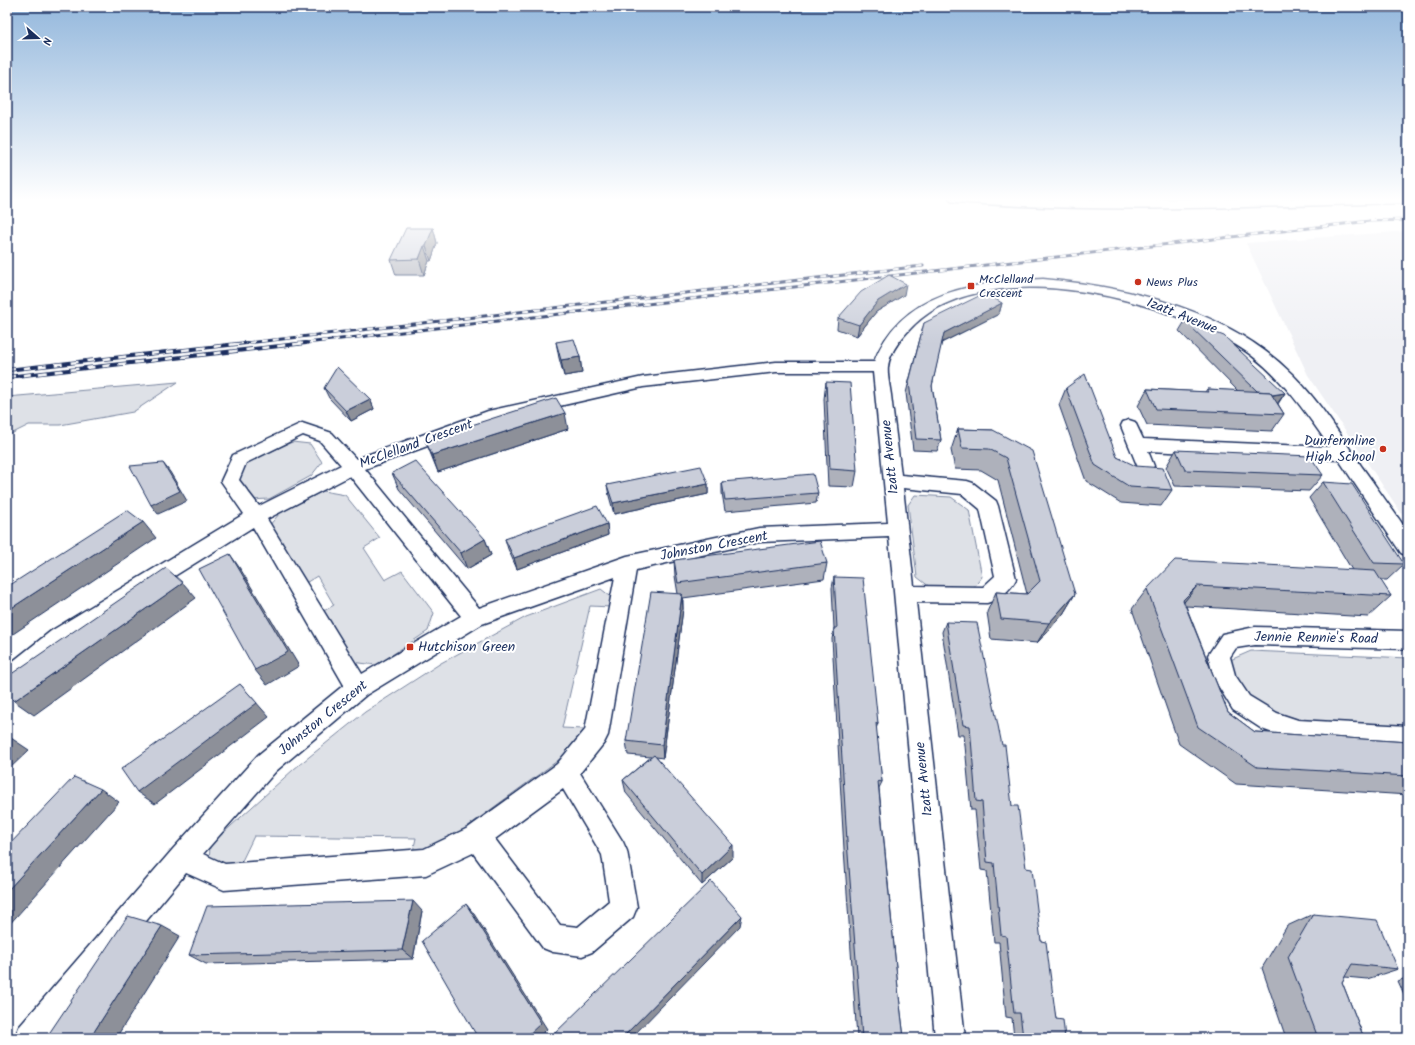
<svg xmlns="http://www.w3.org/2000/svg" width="1415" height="1045" font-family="Kalam,sans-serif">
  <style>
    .built { fill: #eff0f4 }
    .green { fill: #dee1e7; stroke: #7c88a2 }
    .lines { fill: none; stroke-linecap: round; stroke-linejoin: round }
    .minor-casing { stroke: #1b2f5e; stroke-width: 3 }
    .tertiary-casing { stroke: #1b2f5e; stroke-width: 3 }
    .minor { fill: #fff; fill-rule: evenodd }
    .tertiary { fill: #fff; fill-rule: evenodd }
    .rail-far1-casing { stroke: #1b2f5e; stroke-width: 3 }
    .rail-casing { stroke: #1b2f5e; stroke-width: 4 }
    .rail-far1 { stroke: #fff; stroke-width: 2; stroke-dasharray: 6; stroke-linecap: butt }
    .rail { stroke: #fff; stroke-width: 2.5; stroke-dasharray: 8; stroke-linecap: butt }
    .wall { fill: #aeb1bb; stroke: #1b2f5e }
    .shaded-wall { fill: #8d9099; stroke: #1b2f5e }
    .building { fill: #caceda; stroke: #1b2f5e }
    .poi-dot { fill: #c8321e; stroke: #fff; stroke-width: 1.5 }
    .labels { text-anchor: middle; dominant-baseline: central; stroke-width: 4; stroke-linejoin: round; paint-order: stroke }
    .far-poi-label { font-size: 12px; fill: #1b2f5e; stroke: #fff; text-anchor: start }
    .street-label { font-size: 14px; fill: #1b2f5e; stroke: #fff }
    .poi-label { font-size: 14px; fill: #1b2f5e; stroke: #fff; text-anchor: end }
  </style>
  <rect width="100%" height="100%" fill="#fff"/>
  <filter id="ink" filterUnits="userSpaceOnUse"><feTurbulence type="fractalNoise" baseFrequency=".025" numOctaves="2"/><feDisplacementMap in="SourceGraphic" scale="8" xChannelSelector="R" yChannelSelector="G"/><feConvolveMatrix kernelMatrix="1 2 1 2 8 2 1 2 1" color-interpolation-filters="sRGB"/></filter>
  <g filter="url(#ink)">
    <path class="built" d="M1408,231V523L1308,375L1246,243Z"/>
    <g class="green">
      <path d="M178,382L133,412L60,425H29L7,436V397Z"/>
      <path d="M292,442L310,444L322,462L311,476L269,499L250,500L235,480L243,464Z"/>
      <path d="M323,491L345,495L380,538L364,548L385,580L402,571L434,613L428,631L377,665L351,662L322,612L334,605L317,576L304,584L268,527L280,513Z"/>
      <path d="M915,495L951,497L969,510L982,577L973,588L930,587L917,577L908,505Z"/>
      <path d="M601,589L610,596L611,607L590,606L562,728L584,729L579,745L430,854L412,856L416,838L254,836L240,865L209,864L210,845L294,769L365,712L441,663L526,617Z"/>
      <path d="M1251,651L1408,658V727L1277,720L1243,698L1228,661Z"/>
    </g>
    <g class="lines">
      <g class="minor-casing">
        <g id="minor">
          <path d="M1043,279C1131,287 1228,310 1293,375C1320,402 1341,436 1362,467C1373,482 1383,497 1394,512C1398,518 1404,525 1407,532C1410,538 1408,549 1408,556L1401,553L1339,460L1148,451L1154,466L1151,470L1145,472L1139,470L1121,426L1123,422L1129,420L1135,422L1143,439L1330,447C1306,413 1285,381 1251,355C1175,300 991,252 915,324C904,335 890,350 888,367C887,375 890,387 891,395C894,422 898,449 901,475L967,481L973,483L996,501L998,506L1016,579C1011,590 998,600 987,603L916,602L965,1038H935L889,537L759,542L636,570L608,735L604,743L580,773L623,842L627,851L637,907L633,917L592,952L582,956L553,952L543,948L473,853L426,875L224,890L186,873L49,1038H15L19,1027L173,849L258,755L344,685L253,527L67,643L15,686L7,689V666L51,631L244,514L221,481L233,455L302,423L332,433L356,459L488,411L643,377L776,362H874C901,290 977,282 1043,279ZM776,372H873L888,523L759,528L627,556L479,608L365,469L498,420L643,387ZM303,435L320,441L341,465L259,506L239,480L246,463ZM350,476L461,616L362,674L267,519ZM903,488L962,494L980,509L995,576L983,587L914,586ZM615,577L585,730L557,764L468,828L424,849L225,864L203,854L276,771L366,695L482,624ZM563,789L602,855L609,901L578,927L560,925L495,839Z"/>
          <path d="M1255,627L1408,631V649L1255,645L1236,648L1230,657L1235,675L1249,696L1277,713L1298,720L1408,726V748L1298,742L1262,729L1233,710L1214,679L1208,655L1222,634Z"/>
        </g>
      </g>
      <g class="tertiary-casing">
        <path id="tertiary" d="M949,198L1084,200L1408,198V203C1258,206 1106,214 956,202L951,201Z"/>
      </g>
      <use href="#minor" class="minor"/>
      <use href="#tertiary" class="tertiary"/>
      <g class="rail-far1-casing">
        <g id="rail-far1">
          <path d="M237,344L923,266"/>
          <path d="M297,344L1370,221L1408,220"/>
        </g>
      </g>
      <g class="rail-casing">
        <g id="rail">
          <path d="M7,370L246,343"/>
          <path d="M7,377L306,343"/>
        </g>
      </g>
      <use href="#rail-far1" class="rail-far1"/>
      <use href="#rail" class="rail"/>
    </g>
    <g class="wall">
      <path d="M433,228L437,243L431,261H429L424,275H396L391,260Z"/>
      <path d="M904,295L876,312L857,336L837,329L838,318Z"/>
      <path d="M1002,303L999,314L941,343L932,386L941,440L937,451L913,450L906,393L924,323Z"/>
      <path d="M1185,321L1285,393L1278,404L1284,414L1272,431L1147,425L1138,406L1147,389L1205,392L1207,389L1238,391L1179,331Z"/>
      <path d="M556,342L580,357L582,373L564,376L559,358Z"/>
      <path d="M826,382L857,471L854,487L828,486L824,399Z"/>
      <path d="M324,388L370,399L374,409L351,421L329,398Z"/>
      <path d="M1066,388L1117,457L1172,490L1161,506L1121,503L1086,481L1059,405Z"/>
      <path d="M568,429L438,472L425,440Z"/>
      <path d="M958,429L993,430L1075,594L1063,614L1037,643L991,639L987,612L996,592L1027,594L998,480L981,470L955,469L951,450Z"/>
      <path d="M1176,450L1323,475L1309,491L1175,486L1166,467Z"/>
      <path d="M392,473L485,539L491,555L467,569L399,489Z"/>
      <path d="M722,482L818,493L816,503L725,511L722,493Z"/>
      <path d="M1323,482L1404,564L1387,580H1380L1391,596L1368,617L1186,606L1228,712L1255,732L1408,742V795L1236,784L1179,744L1132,609L1147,589L1352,570L1309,498Z"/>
      <path d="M708,484V494L614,514L609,496L607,485Z"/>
      <path d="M607,524L608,535L517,569L508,549L505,539Z"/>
      <path d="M674,560L827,563L824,579L683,598V609L663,758L656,757L733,857L702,885L626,793L623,780L651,757L628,755L626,741L678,594L675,576Z"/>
      <path d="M834,577L878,723L876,729L882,782L879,788L898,988L904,1038H857L844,849L832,639L834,628L832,588Z"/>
      <path d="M946,622L1012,806L1041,941L1056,1019L1065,1038H1014L1012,1018L1006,1017L999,942H994L987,871L981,870L975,810H971L964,735H958L942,632Z"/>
      <path d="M422,911L413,959L206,964L189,955Z"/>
      <path d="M1313,914L1398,969L1367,979L1345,977L1342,982L1364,1038H1286L1262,968L1287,926Z"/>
      <path d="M1408,977V1003L1398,981Z"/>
    </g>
    <g class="shaded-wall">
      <path d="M433,228L437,243L431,261L426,246Z"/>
      <path d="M424,246L429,261L424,275L419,259Z"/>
      <path d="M906,284L904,295L876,312L857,336L859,325L878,301Z"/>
      <path d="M1002,303L999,314L941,343L944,333Z"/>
      <path d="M580,357L582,373L564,376L561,360Z"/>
      <path d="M1285,393L1277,404L1263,397Z"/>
      <path d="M370,399L374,409L351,421L346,411Z"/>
      <path d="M565,413L568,429L438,472L432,455Z"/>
      <path d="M163,463L170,472L187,501L158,514L151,505Z"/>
      <path d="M708,484V494L614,514L613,503Z"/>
      <path d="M143,522L156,538L7,638V611Z"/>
      <path d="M607,524L608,535L517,569L514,558Z"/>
      <path d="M485,539L491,555L467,569L461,553Z"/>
      <path d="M230,554L241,570L299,666L267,685L255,670Z"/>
      <path d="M183,583L196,598L34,715L14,701Z"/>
      <path d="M1197,586L1181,606L1183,600Z"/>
      <path d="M682,594L683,609L663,758L662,745Z"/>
      <path d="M1075,594L1063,614L1037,643L1049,623Z"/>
      <path d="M240,684L269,717L155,804L137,792Z"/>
      <path d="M8,736L29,750L7,771V738Z"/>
      <path d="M101,789L119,802L7,927V891Z"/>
      <path d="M733,845V857L702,885V875Z"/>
      <path d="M413,901L422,911L413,959L402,950Z"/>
      <path d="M466,904L474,914L547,1029L538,1038H525Z"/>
      <path d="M742,916L740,926L631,1038H622Z"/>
      <path d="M162,926L180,936L116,1038H90Z"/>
    </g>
    <g class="building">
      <path d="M406,228H433L426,246H424L419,259L391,260Z"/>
      <path d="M889,275L906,284L878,301L859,325L838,318L861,292Z"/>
      <path d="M985,293L1002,303L944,333L932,386L941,440L916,439L909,382L924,323Z"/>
      <path d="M1185,321L1224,336L1285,393L1272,395L1270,392L1257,391Z"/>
      <path d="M574,339L580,357L561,360L556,342Z"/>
      <path d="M337,367L370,399L346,411L324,388Z"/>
      <path d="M1085,374L1117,457L1136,466L1163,468L1172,490L1130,487L1095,465L1066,388Z"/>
      <path d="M826,382L850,383L857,471L830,469Z"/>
      <path d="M1147,389L1209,392L1207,389L1270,392L1284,414L1156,409Z"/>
      <path d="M556,398L565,413L432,455L425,440Z"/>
      <path d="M958,429L993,430L1032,451L1075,594L1049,623L1001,619L996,592L1027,594L1040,581L1006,458L989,449L962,448Z"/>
      <path d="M1176,450L1310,456L1323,475L1185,470Z"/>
      <path d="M415,461L485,539L461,553L392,473Z"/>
      <path d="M163,463L180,491L151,505L130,466Z"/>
      <path d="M701,466L708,484L613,503L607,485Z"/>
      <path d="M813,474L818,493L725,500L722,482Z"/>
      <path d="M1323,482L1352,484L1404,564L1374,563Z"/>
      <path d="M597,506L607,524L514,558L505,539Z"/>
      <path d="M127,510L143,522L7,611V587Z"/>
      <path d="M820,541L827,563L678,583L674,560Z"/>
      <path d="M230,554L288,652L255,670L199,569Z"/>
      <path d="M1175,560L1375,571L1391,596L1197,586L1183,600L1228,712L1255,732L1408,742V776L1257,767L1198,727L1147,589Z"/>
      <path d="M166,568L183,583L14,701L7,693V677Z"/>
      <path d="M834,577L863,578L878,723H876L882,782L878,781L898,988L904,1038H862L847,841L834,628H837Z"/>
      <path d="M651,592L682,594L662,745L626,741Z"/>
      <path d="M946,622L977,623L1002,745H1005L1012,806H1018L1026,868L1032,869L1041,941L1046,942L1056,1019L1063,1020L1065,1038H1023L1020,1013H1014L1006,936L1001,935L994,863L987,862L982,802L976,801L970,726L963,725Z"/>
      <path d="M240,684L257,703L137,792L121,769Z"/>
      <path d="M654,755L733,845L702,875L623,780Z"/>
      <path d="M74,777L101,789L7,891V847Z"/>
      <path d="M711,881L742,916L622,1038H550Z"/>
      <path d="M413,901L402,950L189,955L207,906Z"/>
      <path d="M466,904L541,1023L525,1038H478L422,941Z"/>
      <path d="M1313,914L1377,920L1398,969L1352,964L1342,982L1364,1038H1318L1288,957Z"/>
      <path d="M128,916L162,926L90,1038H46Z"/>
    </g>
  </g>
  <linearGradient id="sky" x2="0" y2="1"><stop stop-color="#93b7dc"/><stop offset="0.58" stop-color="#fff"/><stop offset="1" stop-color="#fff" stop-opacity="0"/></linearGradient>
  <rect width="1415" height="344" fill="url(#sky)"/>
  <g class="poi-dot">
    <circle cx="1138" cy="282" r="4"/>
    <rect x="967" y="282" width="8" height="8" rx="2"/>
    <circle cx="1383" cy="449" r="4"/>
    <rect x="406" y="643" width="8" height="8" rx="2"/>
  </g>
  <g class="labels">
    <g class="far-poi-label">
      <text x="979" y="279">McClelland<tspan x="979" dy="14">Crescent</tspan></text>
      <text x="1146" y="282">News Plus</text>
    </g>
    <g class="street-label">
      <text transform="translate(1182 316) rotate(22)">Izatt Avenue</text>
      <text transform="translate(416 444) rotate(-20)">McClelland Crescent</text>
      <text transform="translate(890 457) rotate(-96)">Izatt Avenue</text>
      <text transform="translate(714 546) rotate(-11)">Johnston Crescent</text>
      <text transform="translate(1316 638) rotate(1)">Jennie Rennie's Road</text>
      <text transform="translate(323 718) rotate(-39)">Johnston Crescent</text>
      <text transform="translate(924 779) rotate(-96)">Izatt Avenue</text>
    </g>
    <g class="poi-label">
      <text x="1375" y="441">Dunfermline<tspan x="1375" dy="16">High School</tspan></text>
      <text x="418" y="647" text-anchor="start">Hutchison Green</text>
    </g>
  </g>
  <rect width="1415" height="1045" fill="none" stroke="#fff" stroke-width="24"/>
  <rect x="12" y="12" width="1391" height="1021" fill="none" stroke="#1b2f5e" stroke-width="1.5" filter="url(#ink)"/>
  <g transform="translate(38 38) rotate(110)" stroke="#ffffff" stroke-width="3" paint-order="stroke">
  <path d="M0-3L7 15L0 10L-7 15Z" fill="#1b2f5e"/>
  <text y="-6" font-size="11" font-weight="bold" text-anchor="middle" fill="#1b2f5e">N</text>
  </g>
</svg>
